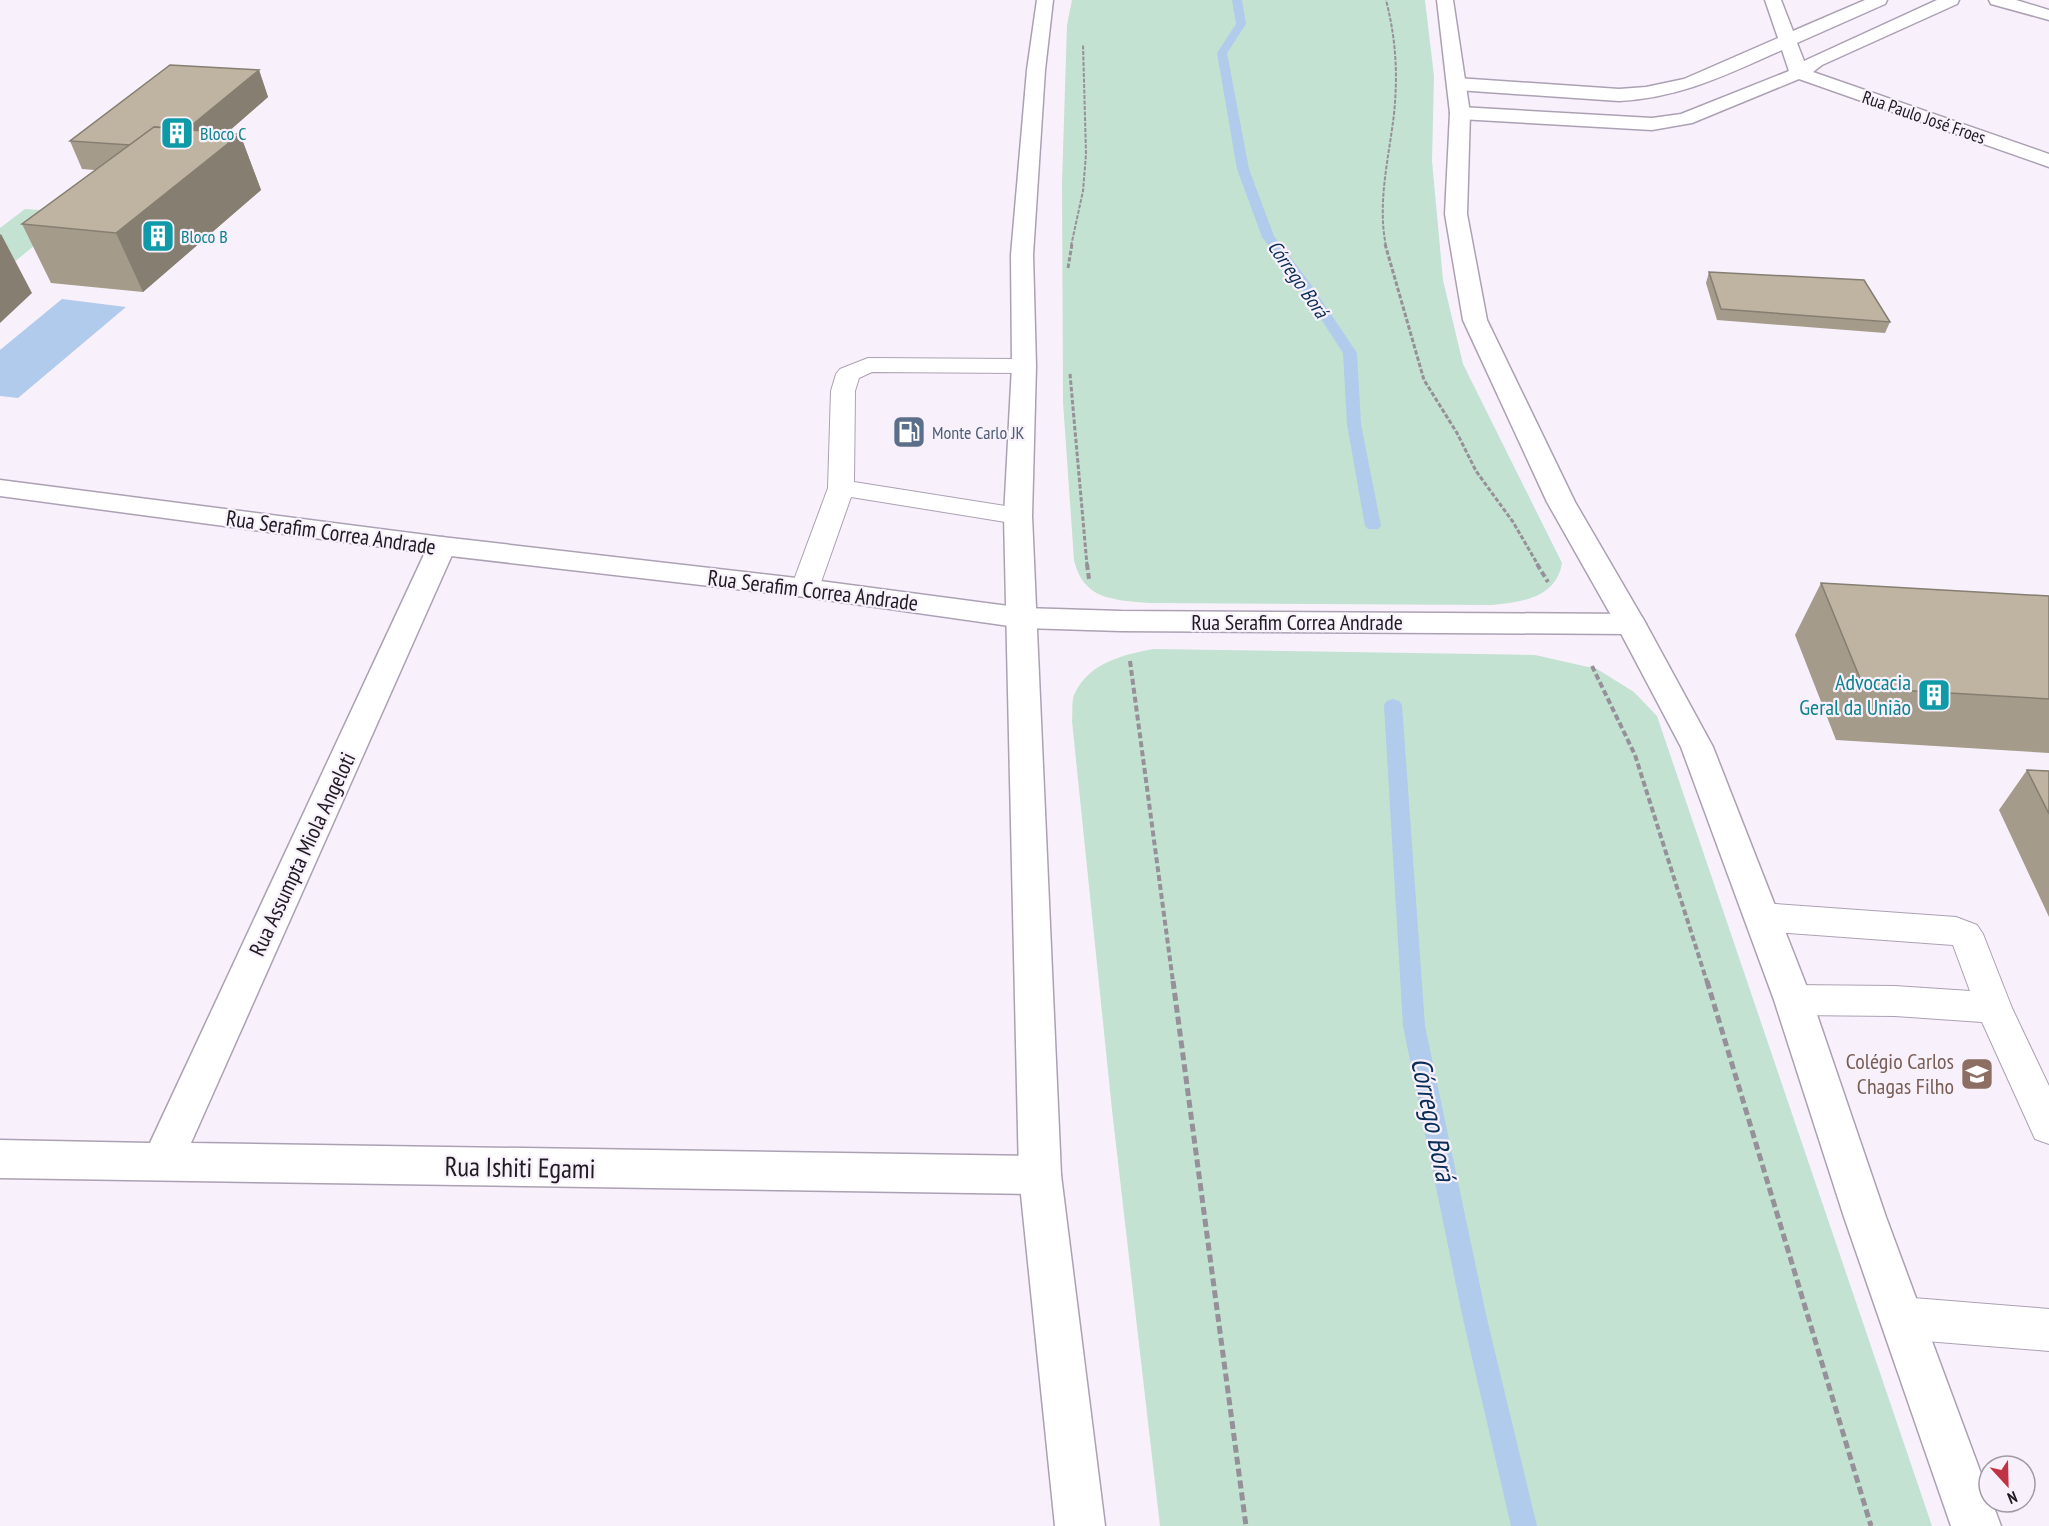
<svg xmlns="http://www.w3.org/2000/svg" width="2049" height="1526" font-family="'PT Sans Narrow',sans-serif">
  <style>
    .green { fill: #c3e2d2 }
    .water { fill: #b0cbec }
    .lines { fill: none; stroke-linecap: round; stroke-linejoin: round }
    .stream { fill: #b0cbec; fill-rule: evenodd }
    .lane-casing { stroke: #aca1b3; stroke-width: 2 }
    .street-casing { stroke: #aca1b3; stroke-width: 3 }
    .secondary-casing { stroke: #aca1b3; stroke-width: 3 }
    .primary-casing { stroke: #aca1b3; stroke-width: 3 }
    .path-far3 { stroke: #969199; stroke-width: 2; stroke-dasharray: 4 1.5; stroke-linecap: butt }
    .path-far2 { stroke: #969199; stroke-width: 3; stroke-dasharray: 4.5 2; stroke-linecap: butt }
    .path-far1 { stroke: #969199; stroke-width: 4; stroke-dasharray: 6 3; stroke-linecap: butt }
    .path { stroke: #969199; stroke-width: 5; stroke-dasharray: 8 4; stroke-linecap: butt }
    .lane { fill: #fff; fill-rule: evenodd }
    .street { fill: #fff; fill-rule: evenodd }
    .secondary { fill: #fff; fill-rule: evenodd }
    .primary { fill: #fff; fill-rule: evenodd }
    .wall { fill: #a49b8b }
    .shaded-wall { fill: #867e71 }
    .building { fill: #bfb4a2; stroke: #867e71; stroke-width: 1.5 }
    .labels { text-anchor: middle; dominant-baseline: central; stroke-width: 4.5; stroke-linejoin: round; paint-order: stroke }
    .far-street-label { font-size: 18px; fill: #1f1b21; stroke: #f8f1fc }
    .far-culture-label { font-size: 18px; fill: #0d838f; stroke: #f8f1fc; text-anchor: start }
    .far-service-label { font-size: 18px; fill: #4e5e75; stroke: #f8f1fc; text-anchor: start }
    .far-water-label { font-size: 20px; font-style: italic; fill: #092e58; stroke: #f8f1fc }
    .street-label { font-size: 22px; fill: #1f1b21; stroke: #f8f1fc }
    .culture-label { font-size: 22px; fill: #0d838f; stroke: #f8f1fc; text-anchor: end }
    .education-label { font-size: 22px; fill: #785e54; stroke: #f8f1fc; text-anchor: end }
    .near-street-label { font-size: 27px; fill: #1f1b21; stroke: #f8f1fc }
    .near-water-label { font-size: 28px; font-style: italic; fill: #092e58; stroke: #f8f1fc }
  </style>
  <rect width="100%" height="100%" fill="#f8f1fc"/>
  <g class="green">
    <path d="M1072,0H1425L1434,76L1432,161L1443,280L1463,364L1562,563C1556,598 1522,602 1492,605L1149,603C1114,600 1083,600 1074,560L1063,402L1062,182L1067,25Z"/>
    <path d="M25,209L75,212L7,268L0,267V228Z"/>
    <path d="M1153,649L1535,655L1597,669L1634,692L1657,716L1932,1526H1160L1112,1110L1072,721C1073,713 1071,700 1075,693C1090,662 1123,655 1153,649Z"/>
  </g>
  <path class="water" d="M62,299L126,307L18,398L0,396V350Z"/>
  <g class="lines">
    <g class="stream">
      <path d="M1232,0H1242L1246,24L1227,53L1249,169L1274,236L1310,283L1357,353L1361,424L1381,526L1378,529H1368L1365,526L1347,424L1343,353L1301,288L1262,237L1237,169L1217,53L1236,24Z"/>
      <path d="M1393,699L1399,701L1402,705L1425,1026L1487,1319L1537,1526H1511L1463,1319L1403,1026L1384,705L1387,701Z"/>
    </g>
    <g class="lane-casing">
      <g id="lane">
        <path d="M868,358L1024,359L1032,361L1036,366L1032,371L1024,373L872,372L859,378L855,391L854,482L1018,508L1027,510L1031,516L1027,522L1018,524L851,497L819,588L815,594L805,597L795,594L791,588L828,488L831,391L836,374L840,369Z"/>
        <path d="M1761,903L1956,917L1977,925L1983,934L2012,1008L2049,1086V1144L2035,1139L1982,1022L1895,1016L1793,1015L1780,1011L1775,1000L1780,989L1793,985L1895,986L1970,991L1953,945L1761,931L1749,927L1744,917L1749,907Z"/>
        <path d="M1901,1297L2049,1309V1351L1901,1339L1886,1333L1880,1318L1886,1303Z"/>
      </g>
    </g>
    <g class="street-casing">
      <g id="street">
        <path d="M1765,0H1781L1793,31L1865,0H1887L1885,4L1797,43L1804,61L1937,0H1959L1957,4L1822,65L1813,72L2049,154V167L1799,79L1692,123L1652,130L1460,119L1453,117L1450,113L1453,109L1460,107L1652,118L1681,114L1789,71L1782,50C1725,75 1683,97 1619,101L1457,90L1450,88L1448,84L1450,80L1457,78L1619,89L1646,87L1684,79L1778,38Z"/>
        <path d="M1989,0H2016L2049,10V20L1991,4Z"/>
        <path d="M442,537L452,540L456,546L191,1143L1040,1156L1055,1162L1061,1175L1055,1188L1040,1194L0,1178V1140L150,1143L428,546L432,540Z"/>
      </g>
    </g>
    <g class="secondary-casing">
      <path id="secondary" d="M0,480L442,537L805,579L1023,608L1121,611L1631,614L1642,617L1646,624L1642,631L1631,634L1121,631L1023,628L805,597L442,555L0,496Z"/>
    </g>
    <g class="primary-casing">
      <g id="primary">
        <path d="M1037,0H1053L1045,70L1033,255L1036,366L1032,516L1061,1175L1105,1526H1055L1019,1175L1004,516L1012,366L1011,255L1027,70Z"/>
        <path d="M1437,0H1453L1470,113L1467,214L1487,320L1575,502L1646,624L1713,747L1812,1000L1886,1217L1989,1495V1502H1992L2001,1526H1951L1844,1217L1774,1000L1681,747L1616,624L1547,502L1463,320L1445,214L1450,113Z"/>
      </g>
    </g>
    <g class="path-far3">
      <path d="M1071,246L1083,191L1086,154L1083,44"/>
      <path d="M1386,246C1377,203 1389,157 1394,114C1398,74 1396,39 1386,0"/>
    </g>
    <g class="path-far2">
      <path d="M1385,244L1424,380L1457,433L1476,471L1513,522L1538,565"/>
      <path d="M1068,268L1072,244"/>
      <path d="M1070,374L1087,565"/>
    </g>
    <g class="path-far1">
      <path d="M1087,564L1089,579"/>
      <path d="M1537,564L1548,582"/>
      <path d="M1130,661L1173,982"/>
      <path d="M1592,666L1635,755L1707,982"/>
    </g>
    <g class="path">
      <path d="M1173,981L1246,1526"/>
      <path d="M1707,981L1871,1526"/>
    </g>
    <use href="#lane" class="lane"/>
    <use href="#street" class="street"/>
    <use href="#secondary" class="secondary"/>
    <use href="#primary" class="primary"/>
  </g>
  <g class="wall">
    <path d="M259,70L268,97L227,133L240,134L261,190L143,292L51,283L22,224L95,170L82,169L70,141Z"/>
    <path d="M1709,272L1890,322L1885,333L1717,320L1706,283Z"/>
    <path d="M1821,583L2049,596V753L1836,740L1795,635Z"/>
    <path d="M2027,770L2049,771V917L1999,810Z"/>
  </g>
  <g class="shaded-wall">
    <path d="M259,70L268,97L178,175L166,147Z"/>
    <path d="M240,134L261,190L143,292L116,233Z"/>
    <path d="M1,234L32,293L0,323V235Z"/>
  </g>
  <g class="building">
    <path d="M170,65L259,70L187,129L154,127L130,145L70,141Z"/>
    <path d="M154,127L240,134L116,233L22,224Z"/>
    <path d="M1709,272L1864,280L1890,322L1721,309Z"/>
    <path d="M1821,583L2049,596V699L1864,688Z"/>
    <path d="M2027,770L2049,771V814Z"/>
  </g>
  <defs>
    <g id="building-square" transform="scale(1.725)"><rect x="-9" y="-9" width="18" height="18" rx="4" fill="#0f9aa8" stroke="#f8f1fc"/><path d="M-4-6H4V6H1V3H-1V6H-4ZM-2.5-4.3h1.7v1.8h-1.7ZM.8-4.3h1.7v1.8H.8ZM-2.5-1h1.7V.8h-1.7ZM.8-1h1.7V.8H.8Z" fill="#fff"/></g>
    <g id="fuel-square" transform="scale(1.725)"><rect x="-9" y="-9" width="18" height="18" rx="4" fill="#5c6f8a" stroke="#f8f1fc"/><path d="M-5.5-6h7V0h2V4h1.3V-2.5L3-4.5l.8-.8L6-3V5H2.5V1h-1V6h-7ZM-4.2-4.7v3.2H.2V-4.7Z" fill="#fff"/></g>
    <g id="university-square" transform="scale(1.725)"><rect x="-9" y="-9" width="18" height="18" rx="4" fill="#8d6e63" stroke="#f8f1fc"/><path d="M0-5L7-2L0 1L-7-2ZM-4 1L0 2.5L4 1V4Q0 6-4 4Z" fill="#fff"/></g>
  </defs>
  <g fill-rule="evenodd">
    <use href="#building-square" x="177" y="133"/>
    <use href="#building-square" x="158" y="236"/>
    <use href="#fuel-square" x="909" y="432"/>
    <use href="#building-square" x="1934" y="695"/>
    <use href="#university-square" x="1977" y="1074"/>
  </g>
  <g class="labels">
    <g class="far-street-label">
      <text transform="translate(1924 117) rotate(19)">Rua Paulo José Froes</text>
    </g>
    <g class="far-culture-label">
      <text x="200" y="133">Bloco C</text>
      <text x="181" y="236">Bloco B</text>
    </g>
    <g class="far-service-label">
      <text x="932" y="432">Monte Carlo JK</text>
    </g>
    <g class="far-water-label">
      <text transform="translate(1298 279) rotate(55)">Córrego Borá</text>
    </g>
    <g class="street-label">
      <text transform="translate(331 532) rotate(8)">Rua Serafim Correa Andrade</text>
      <text transform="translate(813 590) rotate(7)">Rua Serafim Correa Andrade</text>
      <text x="1297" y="622">Rua Serafim Correa Andrade</text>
      <text transform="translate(302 854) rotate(-65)">Rua Assumpta Miola Angeloti</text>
    </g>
    <g class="culture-label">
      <text x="1911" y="682">Advocacia<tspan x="1911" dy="25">Geral da União</tspan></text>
    </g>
    <g class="education-label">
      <text x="1954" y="1061">Colégio Carlos<tspan x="1954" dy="25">Chagas Filho</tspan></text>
    </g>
    <g class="near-street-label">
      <text transform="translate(520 1167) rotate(1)">Rua Ishiti Egami</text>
    </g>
    <g class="near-water-label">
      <text transform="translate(1434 1119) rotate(78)">Córrego Borá</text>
    </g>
  </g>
  <g transform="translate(2007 1484) rotate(158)"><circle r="28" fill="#f8f1fc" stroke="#a19ba4" stroke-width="1.5"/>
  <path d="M0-4.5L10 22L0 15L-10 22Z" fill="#c23245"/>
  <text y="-9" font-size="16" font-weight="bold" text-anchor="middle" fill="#1f1b21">N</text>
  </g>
</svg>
